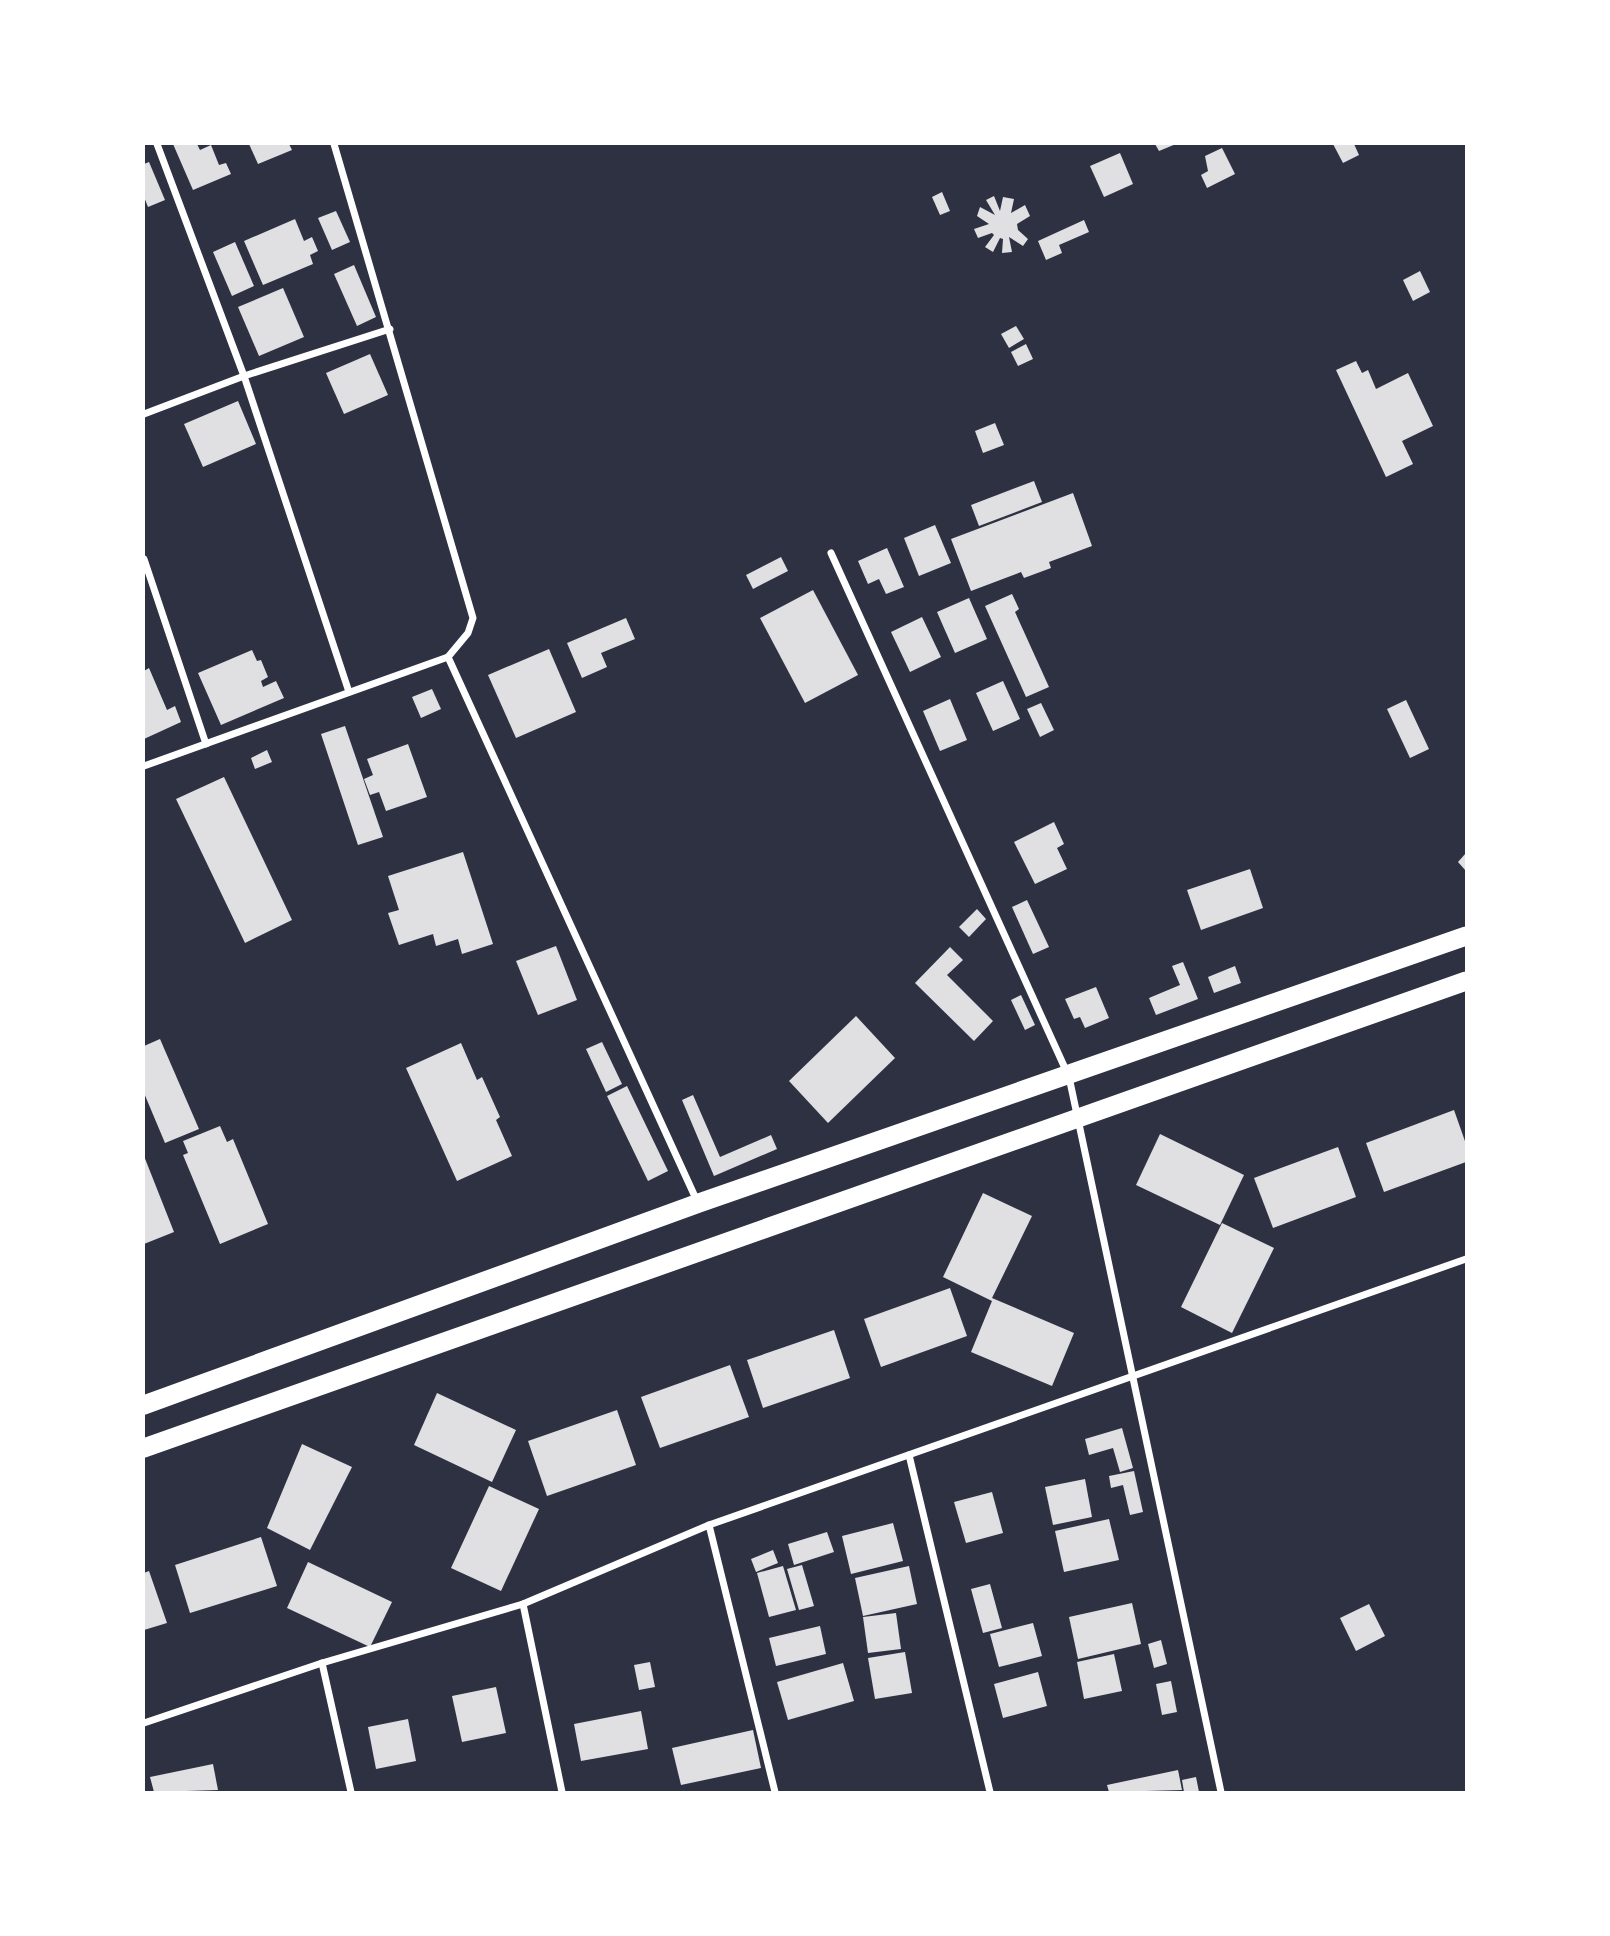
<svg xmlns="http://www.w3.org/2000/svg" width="1610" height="1936" font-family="'Public Sans',sans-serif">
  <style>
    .building { fill: #e0e0e3 }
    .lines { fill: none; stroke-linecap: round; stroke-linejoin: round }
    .minor { stroke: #fff; stroke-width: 7 }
    .trunk { stroke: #fff; stroke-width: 19 }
  </style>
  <rect width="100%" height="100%" fill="#2d3142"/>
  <g class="building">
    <path d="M173,144H197L200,150L211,145L219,165L226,163L231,174L193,190Z"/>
    <path d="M249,144H289L292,150L258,164Z"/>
    <path d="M1155,144H1176L1159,151Z"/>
    <path d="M1333,144H1354L1359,155L1343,163Z"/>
    <path d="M1222,148L1235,174L1207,188L1201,175L1208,171L1205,156Z"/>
    <path d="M1120,153L1133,184L1104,197L1090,166Z"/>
    <path d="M149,162L165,200L148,207L144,197V164Z"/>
    <path d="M942,192L950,211L940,215L932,197Z"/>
    <path d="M994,196L1000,211L1003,197L1014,199L1011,213L1025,205L1030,216L1017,224L1018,230L1028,239L1023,246L1009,237L1012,252L1002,253L1003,239L1000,238L993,252L985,247L994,235L992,233L978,238L974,229L989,224L977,216L980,207L995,215L986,200Z"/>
    <path d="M336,211L350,242L332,250L318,218Z"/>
    <path d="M295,219L304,241L312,237L318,251L310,255L313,264L263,285L244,241Z"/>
    <path d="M1084,220L1089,232L1059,245L1062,253L1046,260L1038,241Z"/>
    <path d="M235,242L254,286L232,296L213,252Z"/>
    <path d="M354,265L376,317L357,326L334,274Z"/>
    <path d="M1420,271L1430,292L1413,301L1403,280Z"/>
    <path d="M283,288L304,337L259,356L238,307Z"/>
    <path d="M1016,326L1024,339L1009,348L1001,334Z"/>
    <path d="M1026,344L1033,359L1018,366L1011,352Z"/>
    <path d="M370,354L388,395L344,414L326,373Z"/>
    <path d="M1356,361L1362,373L1368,370L1376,389L1408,373L1433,426L1402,441L1413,464L1386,477L1336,370Z"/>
    <path d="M238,401L256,444L203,467L184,424Z"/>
    <path d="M995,423L1004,445L983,453L975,431Z"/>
    <path d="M1034,481L1042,502L979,526L971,505Z"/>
    <path d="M1073,493L1092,546L1049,562L1051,568L1024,578L1021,572L971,591L951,539Z"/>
    <path d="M935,525L951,563L919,576L904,538Z"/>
    <path d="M887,548L904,587L886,594L879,579L868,584L858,561Z"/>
    <path d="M781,557L788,571L753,589L746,575Z"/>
    <path d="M813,590L858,675L805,703L760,618Z"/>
    <path d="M1012,594L1019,609L1015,612L1049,687L1026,697L985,606Z"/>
    <path d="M969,598L987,639L955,653L937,612Z"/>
    <path d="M922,617L941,657L910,672L891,632Z"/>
    <path d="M626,618L635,639L601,653L607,667L582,678L567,643Z"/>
    <path d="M549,649L576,712L516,738L488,675Z"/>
    <path d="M252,650L257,661L261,660L268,677L261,681L263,687L276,681L284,698L221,725L198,673Z"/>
    <path d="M149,668L167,710L175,706L181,722L144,739V671Z"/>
    <path d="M1003,681L1020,719L993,731L976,693Z"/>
    <path d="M432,689L441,709L421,718L412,697Z"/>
    <path d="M950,699L967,740L940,751L923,711Z"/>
    <path d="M1406,700L1429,749L1410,758L1387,709Z"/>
    <path d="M1041,703L1054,730L1040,737L1027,709Z"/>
    <path d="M345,726L383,837L358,845L321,734Z"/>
    <path d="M408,744L427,797L386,811L379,792L370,795L364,779L373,775L367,759Z"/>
    <path d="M267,750L272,762L255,769L251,758Z"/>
    <path d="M224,777L292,920L245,943L176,799Z"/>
    <path d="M1054,822L1064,844L1057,848L1067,869L1035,884L1014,842Z"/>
    <path d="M463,852L493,944L462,954L458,939L436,946L433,934L399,945L388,913L399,910L388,876Z"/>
    <path d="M1466,853V871L1458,862Z"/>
    <path d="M1250,869L1263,908L1201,930L1187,890Z"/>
    <path d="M1027,900L1049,947L1033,954L1012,907Z"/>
    <path d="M977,909L986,919L969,937L959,927Z"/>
    <path d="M556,946L577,1000L538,1015L516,961Z"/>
    <path d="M950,947L963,960L947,975L993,1021L974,1041L915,983Z"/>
    <path d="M1183,962L1198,999L1156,1015L1149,998L1180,985L1172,966Z"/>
    <path d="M1235,966L1241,983L1214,993L1208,977Z"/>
    <path d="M1096,987L1109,1018L1085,1028L1080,1017L1074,1019L1065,999Z"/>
    <path d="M1021,995L1035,1025L1025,1030L1011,1000Z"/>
    <path d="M856,1016L895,1058L828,1123L789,1081Z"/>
    <path d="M160,1039L199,1129L165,1143L144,1093V1046Z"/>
    <path d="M602,1042L622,1084L606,1092L586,1049Z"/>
    <path d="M461,1043L477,1080L482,1077L500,1117L496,1120L512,1156L457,1181L406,1068Z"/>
    <path d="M627,1086L668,1171L648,1181L607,1096Z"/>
    <path d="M693,1095L720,1157L771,1135L777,1149L714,1176L682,1100Z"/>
    <path d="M1454,1110L1466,1144V1162L1384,1192L1366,1143Z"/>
    <path d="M220,1126L227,1142L233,1139L268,1224L220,1244L183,1155L188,1153L183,1141Z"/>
    <path d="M1160,1134L1244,1175L1220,1225L1136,1185Z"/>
    <path d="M1338,1147L1356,1197L1273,1228L1254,1178Z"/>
    <path d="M144,1156L174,1232L144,1244Z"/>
    <path d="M983,1193L1032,1216L992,1298L1074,1333L1052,1386L971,1352L992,1301L943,1277Z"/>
    <path d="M1222,1223L1274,1248L1232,1333L1181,1307Z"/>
    <path d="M950,1288L967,1336L881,1367L864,1319Z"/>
    <path d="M834,1330L850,1378L763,1408L747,1360Z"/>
    <path d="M730,1365L749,1417L660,1448L641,1397Z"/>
    <path d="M437,1393L516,1430L492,1482L414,1445Z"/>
    <path d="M617,1410L636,1465L547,1496L528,1441Z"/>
    <path d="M1122,1428L1133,1468L1120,1472L1113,1448L1089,1455L1085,1439Z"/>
    <path d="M302,1444L352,1467L310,1550L267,1528Z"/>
    <path d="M1134,1471L1143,1512L1130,1515L1123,1485L1111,1488L1109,1476Z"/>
    <path d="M1085,1479L1092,1517L1053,1525L1045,1487Z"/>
    <path d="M489,1486L539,1509L501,1591L451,1568Z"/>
    <path d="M992,1492L1003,1533L966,1543L954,1502Z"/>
    <path d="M1109,1519L1119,1560L1064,1572L1055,1531Z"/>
    <path d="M893,1523L903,1561L851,1574L842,1536Z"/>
    <path d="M827,1532L834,1552L794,1565L788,1544Z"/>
    <path d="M261,1537L277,1586L190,1613L175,1565Z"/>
    <path d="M773,1550L778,1563L756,1572L751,1559Z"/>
    <path d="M308,1562L392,1602L370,1647L287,1608Z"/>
    <path d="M802,1565L814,1606L799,1610L787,1569Z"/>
    <path d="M783,1566L796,1610L769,1617L757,1573Z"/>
    <path d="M909,1566L917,1604L863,1616L855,1578Z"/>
    <path d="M149,1571L167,1623L144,1630V1573Z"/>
    <path d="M990,1584L1002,1628L983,1633L971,1589Z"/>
    <path d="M1132,1603L1141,1644L1078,1659L1069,1617Z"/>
    <path d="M1369,1604L1385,1636L1356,1651L1340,1618Z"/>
    <path d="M896,1613L901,1649L868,1653L863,1617Z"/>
    <path d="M1033,1623L1042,1656L999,1667L990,1634Z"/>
    <path d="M820,1626L826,1654L776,1666L769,1638Z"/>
    <path d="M1161,1640L1167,1664L1154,1668L1148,1644Z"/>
    <path d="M905,1652L912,1693L875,1699L868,1658Z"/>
    <path d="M1114,1654L1122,1691L1084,1699L1077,1662Z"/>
    <path d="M650,1662L655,1687L639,1690L634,1665Z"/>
    <path d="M843,1663L854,1701L788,1720L777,1682Z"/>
    <path d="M1038,1672L1047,1706L1003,1718L994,1684Z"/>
    <path d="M1171,1681L1177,1712L1162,1715L1156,1684Z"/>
    <path d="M496,1687L506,1733L462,1742L452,1696Z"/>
    <path d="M641,1711L648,1749L581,1761L574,1724Z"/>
    <path d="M408,1719L416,1761L376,1769L368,1727Z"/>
    <path d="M753,1730L761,1768L681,1785L672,1748Z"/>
    <path d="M213,1764L218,1790L154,1792L150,1777Z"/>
    <path d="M1178,1770L1182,1790L1109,1792L1107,1785Z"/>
    <path d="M1196,1777L1199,1792H1184L1182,1780Z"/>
  </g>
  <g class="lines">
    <g class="minor">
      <path d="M157,144L244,376L349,692"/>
      <path d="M144,414L244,376L390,329"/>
      <path d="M831,553L1069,1077L1221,1792"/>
      <path d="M144,559L206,744"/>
      <path d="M448,657L697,1201"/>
      <path d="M144,766L448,657L468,633L473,618L334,144"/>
      <path d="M909,1455L990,1792"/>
      <path d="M709,1525L775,1792"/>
      <path d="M523,1604L562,1792"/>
      <path d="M322,1663L351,1792"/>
      <path d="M144,1723L322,1663L523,1604L709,1525L1466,1259"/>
    </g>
    <g class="trunk">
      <path d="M144,1405L699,1203L1466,936"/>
      <path d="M144,1448L1466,981"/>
    </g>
  </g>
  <rect width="1610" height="1936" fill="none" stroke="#ffffff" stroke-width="290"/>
</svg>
